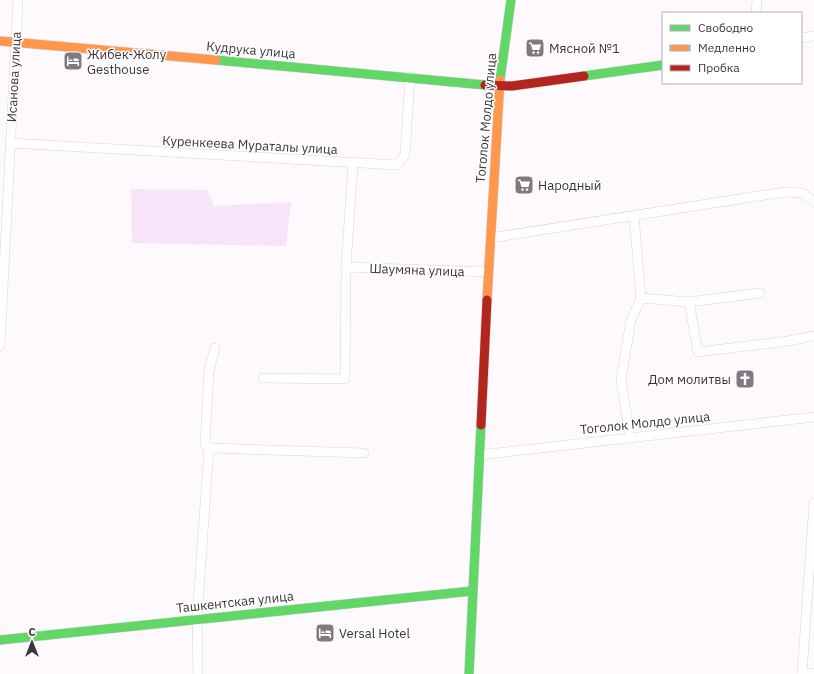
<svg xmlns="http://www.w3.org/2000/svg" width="814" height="674" font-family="'IBM Plex Sans',sans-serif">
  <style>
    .green { fill: #f8e4f9 }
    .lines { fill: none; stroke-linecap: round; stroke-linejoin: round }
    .street-casing { stroke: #d8d4d8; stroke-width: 10 }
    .fast-casing { stroke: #d8d4d8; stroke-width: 10 }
    .slow-casing { stroke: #d8d4d8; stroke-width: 10 }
    .jam-casing { stroke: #d8d4d8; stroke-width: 10 }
    .street { stroke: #fffeff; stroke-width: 9 }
    .fast { stroke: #63d668; stroke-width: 9 }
    .slow { stroke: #ff974d; stroke-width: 9 }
    .jam { stroke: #b3261e; stroke-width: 9 }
    .labels { text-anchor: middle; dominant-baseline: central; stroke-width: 3; stroke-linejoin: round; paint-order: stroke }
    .poi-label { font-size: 13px; fill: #3b353b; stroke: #fff; text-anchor: start }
    .street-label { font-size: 13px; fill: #3b353b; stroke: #fff }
  </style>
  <rect width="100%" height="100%" fill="#fdf9fd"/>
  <path class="green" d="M131,189L207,190L214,206L291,202L286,246L132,243Z"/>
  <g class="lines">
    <g class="street-casing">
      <g id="street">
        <path d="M756,13L757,0"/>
        <path d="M801,38L814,36"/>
        <path d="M10,143L397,165L405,155L410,77"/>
        <path d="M634,215L641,298"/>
        <path d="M490,238L784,192L803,193L814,202"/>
        <path d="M346,267L488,272"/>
        <path d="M689,302L698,352L788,341L814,336"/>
        <path d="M0,346L18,0"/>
        <path d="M263,378L345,379L346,267L353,164"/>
        <path d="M630,438L621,379L631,320L641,298L689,302L760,293"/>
        <path d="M209,448L205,444L209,370L215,348"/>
        <path d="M479,455L814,417"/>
        <path d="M802,673H814"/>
        <path d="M198,674L197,618L209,448L364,453"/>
        <path d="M802,674L814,503"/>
      </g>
    </g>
    <g class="fast-casing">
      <g id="fast">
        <path d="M216,60L485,85"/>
        <path d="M584,76L663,65"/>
        <path d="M500,80L511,0"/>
        <path d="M0,640L472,591"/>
        <path d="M469,674L481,425"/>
      </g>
    </g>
    <g class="slow-casing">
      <g id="slow">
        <path d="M0,41L216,60"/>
        <path d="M487,300L500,80"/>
      </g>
    </g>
    <g class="jam-casing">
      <g id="jam">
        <path d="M485,85L512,86L584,76"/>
        <path d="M481,425L487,300"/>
      </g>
    </g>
    <use href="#street" class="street"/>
    <use href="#fast" class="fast"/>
    <use href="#slow" class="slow"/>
    <use href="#jam" class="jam"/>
  </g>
  <defs>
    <g id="supermarket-square" transform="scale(1)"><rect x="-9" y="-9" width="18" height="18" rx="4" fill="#7f7a7f" stroke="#fff"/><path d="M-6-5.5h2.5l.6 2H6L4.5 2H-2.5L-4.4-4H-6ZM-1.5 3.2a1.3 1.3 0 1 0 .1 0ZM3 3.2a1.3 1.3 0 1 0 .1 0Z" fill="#fff"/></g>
    <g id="hotel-square" transform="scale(1)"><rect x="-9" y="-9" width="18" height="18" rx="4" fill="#7f7a7f" stroke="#fff"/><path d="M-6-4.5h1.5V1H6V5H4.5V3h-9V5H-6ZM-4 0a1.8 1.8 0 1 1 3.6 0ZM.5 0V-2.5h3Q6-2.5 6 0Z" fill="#fff"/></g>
    <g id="church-square" transform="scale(1)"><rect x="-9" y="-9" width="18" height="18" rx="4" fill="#7f7a7f" stroke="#fff"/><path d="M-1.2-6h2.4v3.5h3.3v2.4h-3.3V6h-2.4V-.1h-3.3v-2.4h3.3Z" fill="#fff"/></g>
  </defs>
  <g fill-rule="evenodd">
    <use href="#supermarket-square" x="535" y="48"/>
    <use href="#hotel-square" x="73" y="61"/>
    <use href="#supermarket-square" x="524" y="185"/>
    <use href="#church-square" x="745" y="379"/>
    <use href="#hotel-square" x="325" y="633"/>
  </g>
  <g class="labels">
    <g class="poi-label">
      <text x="549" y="48">Мясной №1</text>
      <text x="87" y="54">Жибек-Жолу<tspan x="87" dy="15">Gesthouse</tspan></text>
      <text x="538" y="185">Народный</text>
      <text x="731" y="379" text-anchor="end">Дом молитвы</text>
      <text x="339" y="633">Versal Hotel</text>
    </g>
    <g class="street-label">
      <text transform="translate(251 50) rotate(5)">Кудрука улица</text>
      <text transform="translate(14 77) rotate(-87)">Исанова улица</text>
      <text transform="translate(486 118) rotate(-85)">Тоголок Молдо улица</text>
      <text transform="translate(250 145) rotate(3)">Куренкеева Мураталы улица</text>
      <text transform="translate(417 270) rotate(2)">Шаумяна улица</text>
      <text transform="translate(645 423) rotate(-6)">Тоголок Молдо улица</text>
      <text transform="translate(235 602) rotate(-6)">Ташкентская улица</text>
    </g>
  </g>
  <rect x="662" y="12" width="140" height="72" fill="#ffffff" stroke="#b1aeb1"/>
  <rect x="670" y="25" width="20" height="6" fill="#63d668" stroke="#b1aeb1"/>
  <text x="698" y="32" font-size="12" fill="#3b353b">Свободно</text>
  <rect x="670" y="45" width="20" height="6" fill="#ff974d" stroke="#b1aeb1"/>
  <text x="698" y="52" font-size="12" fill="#3b353b">Медленно</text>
  <rect x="670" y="65" width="20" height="6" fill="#b3261e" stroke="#b1aeb1"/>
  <text x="698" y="72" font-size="12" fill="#3b353b">Пробка</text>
  <g transform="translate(32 642)" stroke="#ffffff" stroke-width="3" paint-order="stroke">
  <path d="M0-3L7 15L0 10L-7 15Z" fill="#3b353b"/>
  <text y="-6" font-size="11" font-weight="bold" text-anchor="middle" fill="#3b353b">С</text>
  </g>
</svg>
